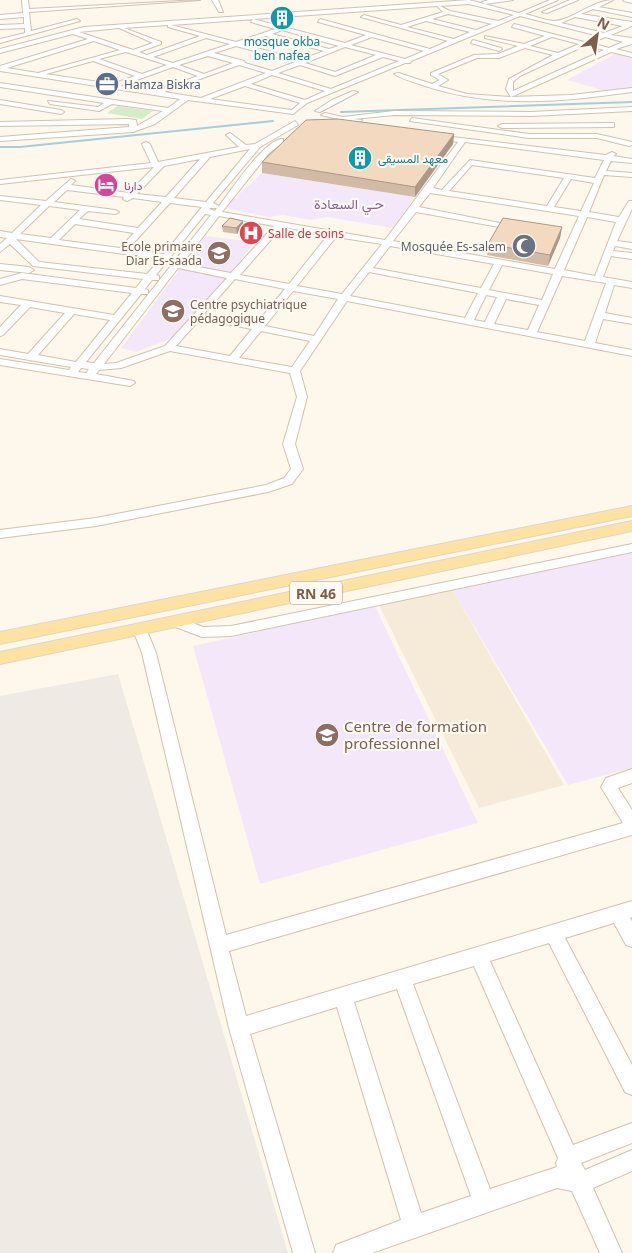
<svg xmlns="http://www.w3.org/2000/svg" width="632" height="1253" font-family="'Noto Sans',Vazirmatn,sans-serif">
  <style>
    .residential { fill: #f6ead9 }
    .industrial { fill: #efeae3 }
    .education { fill: #f5e7fa }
    .green { fill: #d4edc8 }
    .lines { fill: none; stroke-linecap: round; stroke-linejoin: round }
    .stream { stroke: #a3cedb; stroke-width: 2 }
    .minor-casing { stroke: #d2c1af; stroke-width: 2 }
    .major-casing { stroke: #ddd6d0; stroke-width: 2 }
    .minor { fill: #fff; fill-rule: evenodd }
    .major { fill: #fde2a2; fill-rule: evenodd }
    .wall { fill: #d2bba6 }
    .shaded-wall { fill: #ab9887 }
    .building { fill: #f4d9c1; stroke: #ab9887 }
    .labels { text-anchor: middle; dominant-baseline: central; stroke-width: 4; stroke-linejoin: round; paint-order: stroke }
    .far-culture-label { font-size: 12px; fill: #0d838f; stroke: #fffbf2 }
    .far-service-label { font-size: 12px; fill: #4e5e75; stroke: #fffbf2; text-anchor: start }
    .far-hotel-label { font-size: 12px; fill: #b23c85; stroke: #fffbf2; text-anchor: start }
    .far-health-label { font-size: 12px; fill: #be3a42; stroke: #fffbf2; text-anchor: start }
    .far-education-label { font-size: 12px; fill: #785e54; stroke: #fffbf2; text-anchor: end }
    .far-worship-label { font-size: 12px; fill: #5b616d; stroke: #fffbf2; text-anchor: end }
    .far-neighbourhood-label { font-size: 14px; fill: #896496; stroke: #fffbf2 }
    .shield { fill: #fffbf2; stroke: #a38e7e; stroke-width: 1 }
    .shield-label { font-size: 14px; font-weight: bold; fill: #7b604c }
    .education-label { font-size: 15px; fill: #785e54; stroke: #fffbf2; text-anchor: start }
  </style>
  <rect width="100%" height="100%" fill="#fdf8eb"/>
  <path class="residential" d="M452,589L564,785L479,808L379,605Z"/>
  <path class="industrial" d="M118,674L288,1253H0V696Z"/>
  <g class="education">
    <path d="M615,54L632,58V88L602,90L567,80Z"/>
    <path d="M262,173L415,197L393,228L327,217L310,220L283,215L269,217L230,209L226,206L233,199L239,198L237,196Z"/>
    <path d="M206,236L255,242L230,273L183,264Z"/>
    <path d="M180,269L226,277L173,338L136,352L121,348Z"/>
    <path d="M632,552V768L568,785L452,589Z"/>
    <path d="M375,606L478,823L260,884L193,646Z"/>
  </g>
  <path class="green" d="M118,106L153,111L142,119L107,113Z"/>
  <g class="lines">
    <g class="stream">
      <path d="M341,112L632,102"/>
      <path d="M0,147H20L273,121"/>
    </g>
    <g class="minor-casing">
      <g id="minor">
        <path d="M22,0H28L29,9L200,0L29,12L31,31L77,19L80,21L0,43V39L25,33V28L0,29V25L24,24V17L0,19V15L23,13Z"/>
        <path d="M212,0H218L223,12H219Z"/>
        <path d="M469,0L519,13L550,0H558L525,14C534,16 544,20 553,21C569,22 593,0 613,0L599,7L632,13V17L593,9L581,14L632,22V26L611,35L632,38V44L616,49L632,53V57L611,52L511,97L571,95L632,88V92C561,102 492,109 422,85C413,82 402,79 394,74L399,73L432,84L440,80L431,75V73L474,55L498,54L518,46L485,38V36L524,44L545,36L512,27L514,24L584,42L599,36L520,16L411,61L410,63H405L307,103L293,114L188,100L155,124L133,132L0,141V137L129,127V124L0,126V122L127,119L136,120L137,126L163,111L112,104L99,111L50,104L48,101L98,107L104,103L0,87V83L168,108L180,99L0,71V66L88,39L73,34L0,53V49L84,27ZM469,4L514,15L498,21L450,11L440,6ZM437,6L443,12L401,25L364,15L361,17L448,41L430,49L320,19L318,22L366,35L345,43L253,19L251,22L275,29L236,42L171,25ZM448,14L492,24L476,30L432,19ZM575,17L623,26L604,33L561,23ZM426,21L470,32L454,39L407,27ZM168,25V27L200,36L147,55L139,52L161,44V42L124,28ZM119,28L153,43L133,50L79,32ZM282,30L339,46L329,49L272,34ZM266,36L324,51L301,60L242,44ZM372,37L424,51L405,59L351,45ZM552,37L579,44L558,53L530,46ZM605,37L623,42L609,48L591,43ZM206,38L230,44L173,63L153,57ZM94,41L120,50L38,73L7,68ZM586,45L604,50L513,91V82L520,76ZM236,46L295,62L272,71L245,63L244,61L214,53ZM345,47L376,55L335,72L305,63ZM525,48L553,55L509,79L506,89L511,97L467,94L438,86L448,80L438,74L477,58H499ZM126,52L167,65L142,74L99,59ZM208,56L233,63L204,74L179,65ZM383,57L399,61L331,89L278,73L300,65L335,76ZM93,61L135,76L112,84L46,74ZM239,65L266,73L201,98L164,92ZM173,67L198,76L156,91L120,86ZM272,75L325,91L305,100L251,84ZM245,86L300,103L292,110L210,99Z"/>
        <path d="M489,0H513L485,4L482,2Z"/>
        <path d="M570,0H578L547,13L542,12Z"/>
        <path d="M623,0H632V3L624,1Z"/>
        <path d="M473,40L501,48L502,49L499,51L471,43Z"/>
        <path d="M353,91L358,92L320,112L315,111L332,100Z"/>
        <path d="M0,100L61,110L64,112L61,114L0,104Z"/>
        <path d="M632,107V111L531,116L394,115L353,119L362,120L359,124L321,115L325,113L343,117L394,111L531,112Z"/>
        <path d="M412,118L529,134H597L632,142V145L629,146L597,138H529L410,121Z"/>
        <path d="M295,121L298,125L260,147L213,203L219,206C230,192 265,138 283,139V143L269,153L222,212L385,240L458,142L452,141V137L606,155L612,152L616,154L613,156L632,159V163L611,161L606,171L632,173V177L604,175L589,212L619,217L629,201H632V209L617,241L632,243V249L615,246L613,251L632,253V259L611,256L603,277L632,282V288L614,285L605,313L632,318V324L603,319L595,343L632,350V356L347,301L300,371L307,397L295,444L303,469L292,484L268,492L96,526L0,538V530L96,518L266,485L284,478L291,469L283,444L297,397L290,373L170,351L121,368L99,370L96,374L134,381L135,383L130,386L0,365V359L69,370L71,367L0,355V349L28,354L65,313L30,307L3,335L0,336V327L21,305L0,302V296L114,315L132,293L22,279L0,285V279L22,273L136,288L143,279L33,266L10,244L0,252V244L7,238L0,237V231L12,233L41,205L0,200V196L46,201L71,179L75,181L71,185L129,193L154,167L0,184V180L151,163L142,144L146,142L150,144L158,162L239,147L226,135L230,133L246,145L255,144ZM465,142L604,160L595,178L470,160L442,190L433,188ZM250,149L206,202L174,198L210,157ZM200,159L166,197L137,194L164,166ZM472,165L564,178L547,206L449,191ZM571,179L594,183L581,211L554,207ZM67,190L124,197L123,199L127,201L133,198L162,202L138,228L79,219L88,211L115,214L119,212L115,210L54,202ZM430,193L579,216L555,269L393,241L416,212L516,230L520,227L419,207ZM170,203L202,207L164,254L128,249ZM49,206L80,210L51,238L20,234ZM210,208H217L215,211L209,209ZM205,214L211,215L94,363L86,362L141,294H148V290L145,289L152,280H159V276L156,275ZM219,216L274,226L231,273L182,264ZM587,217L616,222L595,276L564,270ZM75,224L134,233L120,248L59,240ZM282,227L328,235L289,284L240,275ZM336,237L382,244L342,294L297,286ZM16,239L160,259L147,274L39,262ZM390,246L494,264L481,288L373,268ZM502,265L553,274L542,300L489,290ZM178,268L227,278L165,346L116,363L104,364ZM369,272L478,293L465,318L350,296ZM562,276L606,283L585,341L537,332ZM235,279L285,289L256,324L204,314ZM293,291L338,299L314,336L265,326ZM486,295L497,297L485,322L474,320ZM506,299L539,305L528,330L494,324ZM74,314L110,320L76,362L38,355ZM200,319L252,329L230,356L176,346ZM261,331L310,341L292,367L239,358ZM81,368L89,369L86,373L78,372Z"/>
        <path d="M611,123H614V127L502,128L498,126L502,124Z"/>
        <path d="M0,264L29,267L34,270L29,273L0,270Z"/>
        <path d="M632,544V552L231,636L202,637L173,626L171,622L178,617L203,627L231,626Z"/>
        <path d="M140,625L145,626L156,653L226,935L623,823L601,787L606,778L632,769V783L618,788L632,810V835L229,951L246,1016L632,901V917L630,918L632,921V947L626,945L614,923L565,938L632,1065V1095L625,1092L549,943L490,961L573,1145L632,1123V1143L581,1163L585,1170L632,1150V1171L593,1188L622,1253H600L572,1191L557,1188L372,1253H333L336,1245L401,1220L337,1007L250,1034L315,1253H293L229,1028L142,653L133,630ZM474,966L558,1158L556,1163L557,1167L490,1189L413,984ZM397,989L471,1196L421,1213L354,1002Z"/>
      </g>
    </g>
    <g class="major-casing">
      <g id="major">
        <path d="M632,506V516L0,644V632Z"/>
        <path d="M632,521V531L0,664V652Z"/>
      </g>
    </g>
    <use href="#minor" class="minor"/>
    <use href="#major" class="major"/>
  </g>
  <g class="wall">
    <path d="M454,134L453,144L415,197L262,173V162Z"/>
    <path d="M222,226H243L237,234L223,232Z"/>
    <path d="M562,227L560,238L548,266L487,255L488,244Z"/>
  </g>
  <g class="shaded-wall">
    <path d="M454,134L453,144L415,197V187Z"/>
    <path d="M243,221V226L237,234L236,228Z"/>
    <path d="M562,227L560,238L548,266L550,255Z"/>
  </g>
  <g class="building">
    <path d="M338,119L454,134L415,187L262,162L306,120Z"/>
    <path d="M230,218L243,221L236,228L222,226Z"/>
    <path d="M503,218L562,227L550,255L488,244Z"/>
  </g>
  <defs>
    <g id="building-disc" transform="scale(1.25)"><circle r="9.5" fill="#0f9aa8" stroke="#fffbf2"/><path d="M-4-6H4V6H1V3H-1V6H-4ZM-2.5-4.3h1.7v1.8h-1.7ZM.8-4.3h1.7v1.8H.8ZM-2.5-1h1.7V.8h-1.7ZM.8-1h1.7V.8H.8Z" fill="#fff"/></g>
    <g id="office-disc" transform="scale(1.25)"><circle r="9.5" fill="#5c6f8a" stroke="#fffbf2"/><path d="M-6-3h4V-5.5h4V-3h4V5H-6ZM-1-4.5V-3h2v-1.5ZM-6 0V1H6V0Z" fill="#fff"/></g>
    <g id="hotel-disc" transform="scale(1.25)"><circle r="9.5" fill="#d1479c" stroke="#fffbf2"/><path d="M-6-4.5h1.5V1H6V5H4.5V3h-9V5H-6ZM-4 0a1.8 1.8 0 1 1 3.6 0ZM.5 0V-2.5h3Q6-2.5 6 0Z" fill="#fff"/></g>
    <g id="hospital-disc" transform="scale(1.25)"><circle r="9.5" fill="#e0444e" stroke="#fffbf2"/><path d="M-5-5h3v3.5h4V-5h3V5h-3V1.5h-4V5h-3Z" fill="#fff"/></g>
    <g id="mosque-disc" transform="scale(1.25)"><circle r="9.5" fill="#6b7280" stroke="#fffbf2"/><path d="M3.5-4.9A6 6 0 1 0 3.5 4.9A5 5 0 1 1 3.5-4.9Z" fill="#fff"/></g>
    <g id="school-disc" transform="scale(1.25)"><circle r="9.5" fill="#8d6e63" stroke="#fffbf2"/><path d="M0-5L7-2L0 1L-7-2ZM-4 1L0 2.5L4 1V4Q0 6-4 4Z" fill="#fff"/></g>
    <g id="university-disc" transform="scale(1.25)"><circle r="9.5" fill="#8d6e63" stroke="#fffbf2"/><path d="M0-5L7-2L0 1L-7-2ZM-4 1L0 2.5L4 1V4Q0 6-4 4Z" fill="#fff"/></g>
  </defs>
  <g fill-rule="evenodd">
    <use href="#building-disc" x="282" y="18"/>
    <use href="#office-disc" x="107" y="84"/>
    <use href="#building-disc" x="360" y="158"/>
    <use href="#hotel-disc" x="106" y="185"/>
    <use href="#hospital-disc" x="251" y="233"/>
    <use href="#mosque-disc" x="524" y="246"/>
    <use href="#school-disc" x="219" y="253"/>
    <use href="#school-disc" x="173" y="311"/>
    <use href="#university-disc" x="327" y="735"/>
  </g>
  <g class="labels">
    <g class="far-culture-label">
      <text x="282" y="41">mosque okba<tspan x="282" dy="14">ben nafea</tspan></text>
      <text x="378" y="158" text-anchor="start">معهد المسيقى</text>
    </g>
    <g class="far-service-label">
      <text x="124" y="84">Hamza Biskra</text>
    </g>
    <g class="far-hotel-label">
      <text x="124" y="185">دارنا</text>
    </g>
    <g class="far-health-label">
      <text x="268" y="233">Salle de soins</text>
    </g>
    <g class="far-education-label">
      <text x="202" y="246">Ecole primaire<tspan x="202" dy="14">Diar Es-saada</tspan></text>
      <text x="190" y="304" text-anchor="start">Centre psychiatrique<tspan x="190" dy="14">pédagogique</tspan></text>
    </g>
    <g class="far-worship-label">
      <text x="506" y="246">Mosquée Es-salem</text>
    </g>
    <g class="far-neighbourhood-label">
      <text x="349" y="203">حـي السعادة</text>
    </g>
    <rect class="shield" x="290" y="581.5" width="52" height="23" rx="4"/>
    <g class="shield-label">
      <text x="316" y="593">RN 46</text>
    </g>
    <g class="education-label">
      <text x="344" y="726">Centre de formation<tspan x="344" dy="17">professionnel</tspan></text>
    </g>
  </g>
  <g transform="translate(597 35) rotate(29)" stroke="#fffbf2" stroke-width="4" paint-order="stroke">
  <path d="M0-4L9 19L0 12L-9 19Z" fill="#7b604c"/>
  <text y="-8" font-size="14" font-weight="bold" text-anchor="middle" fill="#7b604c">N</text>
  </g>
</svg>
